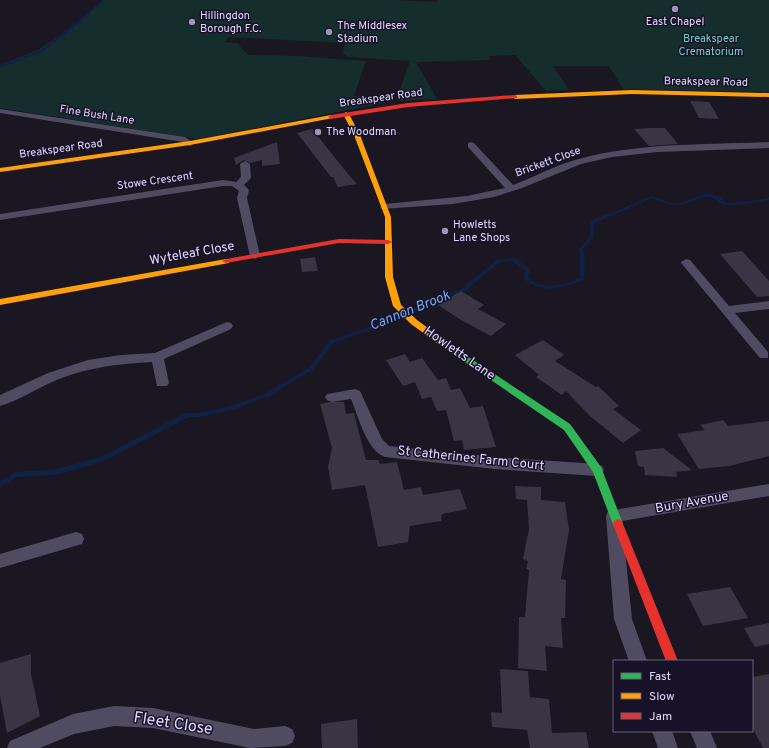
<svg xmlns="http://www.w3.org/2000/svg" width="769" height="748" font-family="Overpass,sans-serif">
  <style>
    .green { fill: #162d2e }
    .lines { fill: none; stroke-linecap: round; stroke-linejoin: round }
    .stream { fill: #122044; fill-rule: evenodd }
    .building { fill: #393544 }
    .street { fill: #4f4c62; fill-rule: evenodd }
    .fast { fill: #30b455; fill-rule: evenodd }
    .slow { fill: #ff9f0a; fill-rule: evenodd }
    .jam { fill: #e5322d; fill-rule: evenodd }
    .poi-dot { fill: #9b96b0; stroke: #171227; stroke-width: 1.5 }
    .labels { text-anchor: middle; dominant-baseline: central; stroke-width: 3; stroke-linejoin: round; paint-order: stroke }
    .far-poi-label { font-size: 11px; fill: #e1dafc; stroke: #171227; text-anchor: start }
    .far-park-label { font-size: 11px; fill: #6bd8c4; stroke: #171227 }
    .far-street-label { font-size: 11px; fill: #e1dafc; stroke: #171227 }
    .street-label { font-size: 13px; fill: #e1dafc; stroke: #171227 }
    .water-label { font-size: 14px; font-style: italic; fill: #70aef5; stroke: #171227 }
    .near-street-label { font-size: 16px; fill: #e1dafc; stroke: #171227 }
  </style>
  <rect width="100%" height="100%" fill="#1a1722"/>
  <path class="green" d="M104,0H396L436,2L437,0H769V92L623,89L609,66H553L569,90L546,91L515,55L489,56L490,60L416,62L437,99L399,101L397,97L410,61L349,57L343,53L345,43L229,37L225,42L237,43L248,55H252L298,56L366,61L354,96L387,98L384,103L198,139L0,108V65L38,50L78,23Z"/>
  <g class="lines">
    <g class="stream">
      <path d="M102,0H104L81,22L43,52L0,68V66L41,50L79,20Z"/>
      <path d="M704,194H710L719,197L727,203L766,199L769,197V200C764,202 730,206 726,205C719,204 715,196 706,197C701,197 696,200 691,202C676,208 666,204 652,198L595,223L593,238L583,249L585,260L584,280C561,288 545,295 524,279V278L525,270L512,261L500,262L465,291L367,331L333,343L314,369L269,396L235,409L200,417H189L104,461L57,475L16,477L0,487V481L15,472L57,469L100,457L186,413H200L234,405L265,394L310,367L329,341L363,329L461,289L497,260L515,258L529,269V270L528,278C546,291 561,285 580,278V256L579,249L589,238L591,221L652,196C658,198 664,201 670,203C683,205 693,197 704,194Z"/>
    </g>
  </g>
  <g class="building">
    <path d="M690,101L709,102L719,119L699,118Z"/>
    <path d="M650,128H665L678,144L649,146L634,129Z"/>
    <path d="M312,129L348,174L357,184L338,187L333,177H331L297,133Z"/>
    <path d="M277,142L280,164L262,166V160L250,163L244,160L236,165L234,158Z"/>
    <path d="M742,251L769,281V296L757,297L720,254Z"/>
    <path d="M315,257L318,271L302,272L300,259Z"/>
    <path d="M461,291L484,305L478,309L506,324L491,336L461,320L438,305Z"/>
    <path d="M543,340L564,355L555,361L596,387L598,386L619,406L613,409L641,430L623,443L590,416L566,391L562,395L536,377L539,375L515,355Z"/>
    <path d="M405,354L410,362L422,358L438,380L446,378L451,390L460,388L470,408L483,406L496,447L464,450L462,440L454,441L446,410L437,411L431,397L422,399L415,382L403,386L386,360Z"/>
    <path d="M329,402H344L346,414L354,413L366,460H379L380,464L397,462L404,490L421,487L423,495L460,489L467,509L442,514L441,521L410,526L408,542L378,547L365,485L332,490L328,467L332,448L320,404Z"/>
    <path d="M723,420L728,426L769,421V456L729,466L699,469L677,434L705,430L700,425Z"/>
    <path d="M663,448L692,470L676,472L677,477L645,475L644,467L638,466L635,451Z"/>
    <path d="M515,486L541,487V500L565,502L569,530L561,579L566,580L565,618H561L563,648L545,646L547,671L518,668L519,617H525L529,570L526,569L528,561L523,559L529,529L527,500L516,499Z"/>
    <path d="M730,587L748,618L703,626L687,594Z"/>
    <path d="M769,623V644L755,647L744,628Z"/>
    <path d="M31,654V674L40,716L7,733L0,695V663Z"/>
    <path d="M500,669L528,671L530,697L549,699L552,733L586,732L589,748H530L527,730L492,727L491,712L502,713Z"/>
    <path d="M769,674V748H763L752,727V677Z"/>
    <path d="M357,719L358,748H322L321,724Z"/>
  </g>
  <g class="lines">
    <g class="street">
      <path d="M0,109L185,137L194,143L190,146L183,142L0,113Z"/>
      <path d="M471,142L474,143L513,185C534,177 554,166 575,160C638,142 705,145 769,142V148L657,152L612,157L581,164L522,188L494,197L453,204L382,209L380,207L382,205L385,204L467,196L505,188L468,147V143Z"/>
      <path d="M245,161L250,164L251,178L244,185L249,190L247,198L260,256L255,259L250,256L237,198L239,191L232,186H223L0,220V214L223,180L236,182L241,177L240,164Z"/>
      <path d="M686,259L690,260L729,306L769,301V309L735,313L768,352V358H760L682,264L681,262Z"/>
      <path d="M227,322L231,323L233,326L231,329L164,359L169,383L167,386H157L152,362C119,364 89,367 59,379C39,387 20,400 0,406V395L48,373L88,360L121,355L155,353Z"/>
      <path d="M355,389L360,391L382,439L389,446L495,457L597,464L602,466L604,470L602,474L597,476L495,469L385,457C367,451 358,416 351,399L332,402L327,400L325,397L327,394Z"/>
      <path d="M769,484V496L622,521L632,619L647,661H629L614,619L606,516L608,511Z"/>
      <path d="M76,532L82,534L84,539L82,544L0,568V554Z"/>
      <path d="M114,706L153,708L254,729L285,726L292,729L295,736L292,743L285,746L250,748L153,728L114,726L74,734L40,748H7L10,741L73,714Z"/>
      <path d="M652,731H672L678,748H658Z"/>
      <path d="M690,731H710L717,748H697Z"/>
    </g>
    <path class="fast" d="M440,338L570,424L601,467L623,524L622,527L618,529L614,527L593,472L564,430L437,343L436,341Z"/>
    <g class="slow">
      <path d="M632,90L769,93V97L632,94L515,99L512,97L515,95Z"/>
      <path d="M346,112L349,114L360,135L391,217L393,277L401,305L417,320L443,339L444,341L443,343H437L411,324L393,306L385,277V217L354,135L343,114Z"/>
      <path d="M331,115L334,117L333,118L190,145L0,172V168L190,141Z"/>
      <path d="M226,259H229V263L0,305V299Z"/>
    </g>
    <g class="jam">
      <path d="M515,95L517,96V98L408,107L331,119L328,117L331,115L408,103Z"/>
      <path d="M339,239L388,240L392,242L388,244L339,243L226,263L222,261L226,259Z"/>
      <path d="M618,519L622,521L623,524L678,661H666L613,524L614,521Z"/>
    </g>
  </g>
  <g class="poi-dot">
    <circle cx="675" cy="9" r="4"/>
    <circle cx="192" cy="22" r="4"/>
    <circle cx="329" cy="32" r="4"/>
    <circle cx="318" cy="132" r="4"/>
    <circle cx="445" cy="231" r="4"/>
  </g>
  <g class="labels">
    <g class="far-poi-label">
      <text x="200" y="16">Hillingdon<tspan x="200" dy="13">Borough F.C.</tspan></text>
      <text x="675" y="22" text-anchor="middle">East Chapel</text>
      <text x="337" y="26">The Middlesex<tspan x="337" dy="13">Stadium</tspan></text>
      <text x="326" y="132">The Woodman</text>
      <text x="453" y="225">Howletts<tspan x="453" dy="13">Lane Shops</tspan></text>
    </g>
    <g class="far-park-label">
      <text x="711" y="39">Breakspear<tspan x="711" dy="13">Crematorium</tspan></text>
    </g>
    <g class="far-street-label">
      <text transform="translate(706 82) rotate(1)">Breakspear Road</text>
      <text transform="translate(381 98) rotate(-8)">Breakspear Road</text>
      <text transform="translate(97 115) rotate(9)">Fine Bush Lane</text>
      <text transform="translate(61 149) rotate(-8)">Breakspear Road</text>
      <text transform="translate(548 162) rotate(-20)">Brickett Close</text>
      <text transform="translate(155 181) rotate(-8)">Stowe Crescent</text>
    </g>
    <g class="street-label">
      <text transform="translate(192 254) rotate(-10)">Wyteleaf Close</text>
      <text transform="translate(459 354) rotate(35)">Howletts Lane</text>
      <text transform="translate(471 459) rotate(6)">St Catherines Farm Court</text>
      <text transform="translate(692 503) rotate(-10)">Bury Avenue</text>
    </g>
    <g class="water-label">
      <text transform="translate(410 311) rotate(-22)">Cannon Brook</text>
    </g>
    <g class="near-street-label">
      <text transform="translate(173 724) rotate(9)">Fleet Close</text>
    </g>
  </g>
  <rect x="613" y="660" width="140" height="72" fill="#171227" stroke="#68627c"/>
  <rect x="621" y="673" width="20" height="6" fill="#30b455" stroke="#68627c"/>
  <text x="649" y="680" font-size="12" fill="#e1dafc">Fast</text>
  <rect x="621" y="693" width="20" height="6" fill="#ff9f0a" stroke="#68627c"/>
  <text x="649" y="700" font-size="12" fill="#e1dafc">Slow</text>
  <rect x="621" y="713" width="20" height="6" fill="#e5322d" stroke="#68627c"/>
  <text x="649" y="720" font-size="12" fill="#e1dafc">Jam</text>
</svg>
